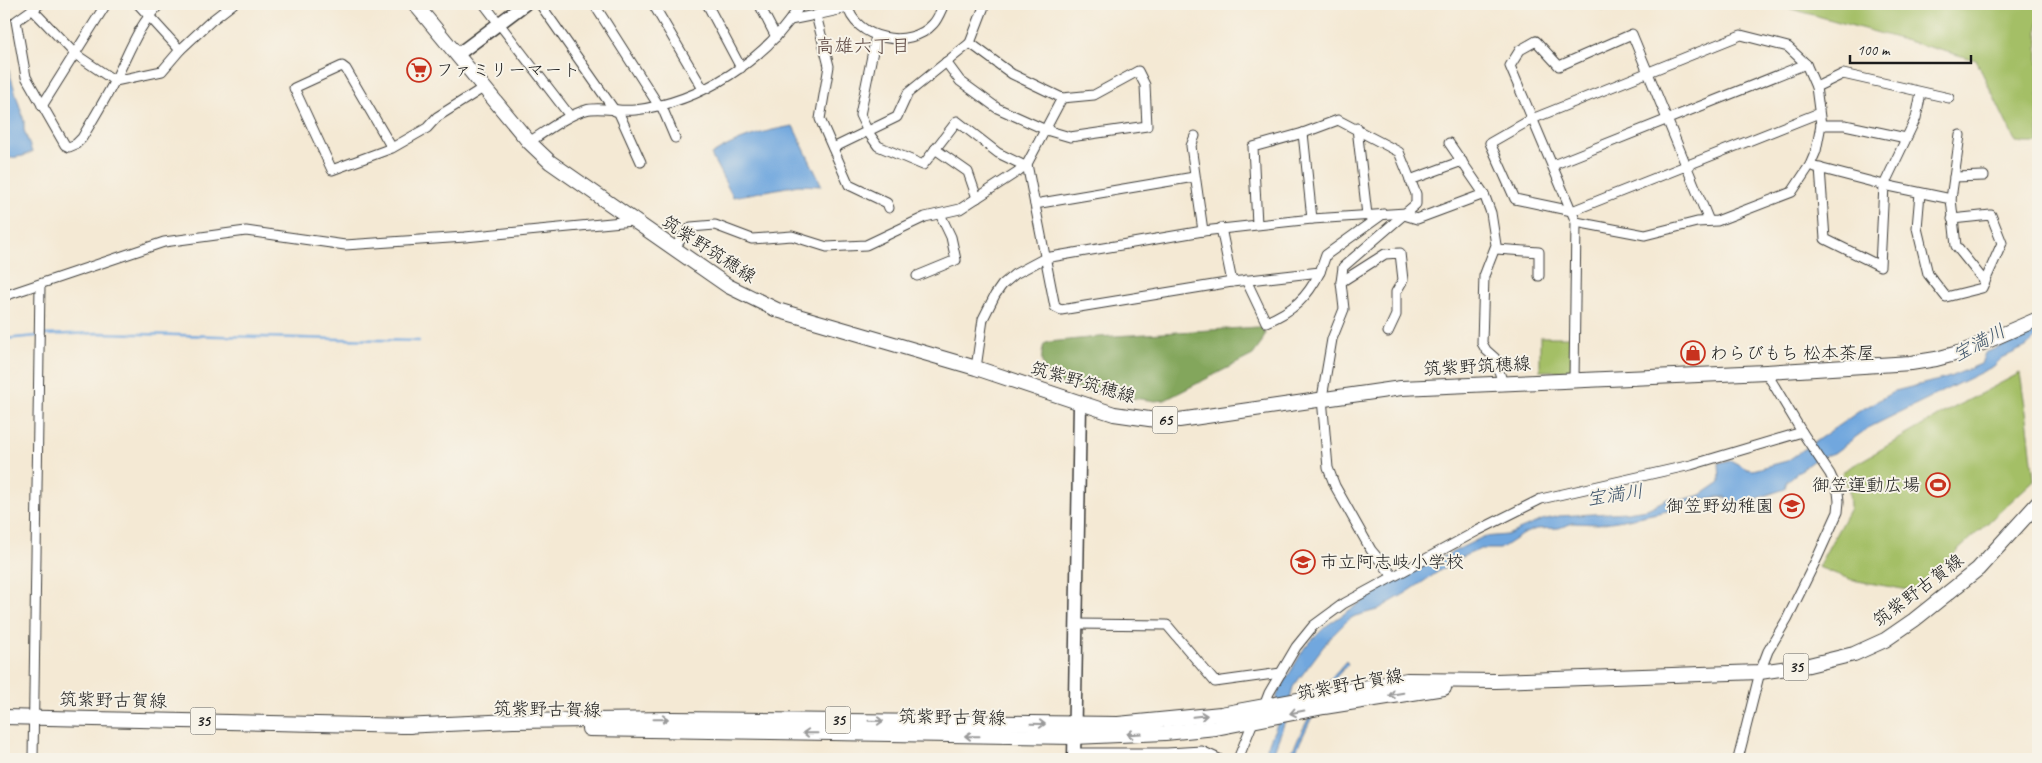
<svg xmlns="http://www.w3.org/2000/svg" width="2042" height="763" font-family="Caveat,'Klee One',sans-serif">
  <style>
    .green { fill: #a4bf66; stroke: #606e41 }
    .forest { fill: #83a65b; stroke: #50613c }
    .water { fill: #71a7de; stroke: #46627d }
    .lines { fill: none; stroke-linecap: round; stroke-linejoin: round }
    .stream { stroke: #71a7de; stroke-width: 2.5 }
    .street-casing { stroke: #3c3b38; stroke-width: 11 }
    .secondary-casing { stroke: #3c3b38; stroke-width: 15 }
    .primary-casing { stroke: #3c3b38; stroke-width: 16 }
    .street { stroke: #fff; stroke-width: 9 }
    .secondary { stroke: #fff; stroke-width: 12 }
    .primary { stroke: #fff; stroke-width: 14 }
    .oneway { stroke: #999 }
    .labels { text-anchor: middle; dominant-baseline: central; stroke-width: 4; stroke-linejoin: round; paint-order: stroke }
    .shield { fill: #f7f3e8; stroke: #5e5c59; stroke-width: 1 }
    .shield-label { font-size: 16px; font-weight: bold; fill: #1c1c1c }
    .poi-label { font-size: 18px; fill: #1c1c1c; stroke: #f7f3e8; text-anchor: start }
    .street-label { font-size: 18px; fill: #1c1c1c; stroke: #f7f3e8 }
    .neighbourhood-label { font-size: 19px; fill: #5c4741; stroke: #f7f3e8 }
    .water-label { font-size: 19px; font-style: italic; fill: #3e546a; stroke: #f7f3e8 }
  </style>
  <rect width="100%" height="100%" fill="#f7f3e8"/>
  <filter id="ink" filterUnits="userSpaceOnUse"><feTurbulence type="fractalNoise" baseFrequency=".02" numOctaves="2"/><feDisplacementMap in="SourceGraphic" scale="10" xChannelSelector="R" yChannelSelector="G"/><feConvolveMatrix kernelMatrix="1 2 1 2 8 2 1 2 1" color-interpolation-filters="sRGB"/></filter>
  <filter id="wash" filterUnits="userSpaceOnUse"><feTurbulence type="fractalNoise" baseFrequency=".0096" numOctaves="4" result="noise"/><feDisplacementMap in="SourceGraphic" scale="20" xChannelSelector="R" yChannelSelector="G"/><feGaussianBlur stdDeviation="1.12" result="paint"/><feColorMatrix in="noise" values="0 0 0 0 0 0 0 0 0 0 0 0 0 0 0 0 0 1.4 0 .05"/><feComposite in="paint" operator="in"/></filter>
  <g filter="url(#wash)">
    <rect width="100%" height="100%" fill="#f4e9d4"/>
    <g class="green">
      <path d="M1600,4H1654L1601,10Z"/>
      <path d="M1774,4H2038V143H2016L1976,60Z"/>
      <path d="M1540,337H1572V367L1567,371H1540Z"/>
      <path d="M2020,373L2028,425L2034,480L1914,591L1852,580L1818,567L1850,508L1849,490L1842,472L1942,414Z"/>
    </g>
    <path class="forest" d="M1258,327L1262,328L1265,334L1261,344L1253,355L1165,400L1155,401C1130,397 1062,393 1047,374C1040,364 1041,355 1044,344L1049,342L1098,337Z"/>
    <g class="water">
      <path d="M4,54L24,121V130L32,152L23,156L4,159Z"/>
      <path d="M793,126L822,186L798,185L733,197L711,155C736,139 763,131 793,126Z"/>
      <path d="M2038,330V336L2026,347L2002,358L1994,366L1868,428L1834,453L1814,460L1806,466L1787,481L1785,489L1736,505L1726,497H1717L1704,499L1667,511L1623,520L1598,524L1573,523L1559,528L1536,529L1523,534L1500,549H1481L1459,558L1406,593L1377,610L1355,616L1348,620L1329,639L1293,687L1284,724L1271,759H1262L1277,724V695L1305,647L1326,626L1388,584L1483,537L1507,535L1542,520L1559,516L1626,512L1647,509L1669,498L1682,500L1701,495L1720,482L1719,463L1730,460L1747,469L1753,470L1787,461L1858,412L1895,391L1947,378L1981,364L1985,353Z"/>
      <path d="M1346,661L1348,664L1328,686L1313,715L1292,759H1288L1325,685Z"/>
    </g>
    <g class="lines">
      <g class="stream">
        <path d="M42,335L98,333L419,341"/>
        <path d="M4,339L37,336"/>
      </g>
    </g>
  </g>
  <g filter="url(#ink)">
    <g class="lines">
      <g class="street-casing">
        <g id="street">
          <path d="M40,4L16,21L26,77L65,145L69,147L76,144L82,138C93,119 105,100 115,80C129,53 138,25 160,4"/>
          <path d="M138,4L180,50"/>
          <path d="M484,4L570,116"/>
          <path d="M540,4L615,111"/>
          <path d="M594,4L659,106"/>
          <path d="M653,4L703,89"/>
          <path d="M707,4L741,68"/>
          <path d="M759,4L776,37"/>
          <path d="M847,4C854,40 910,50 933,24C938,19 941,10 944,4"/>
          <path d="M848,8L816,15L829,66L820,119L849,185L887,203L889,208"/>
          <path d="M32,9L75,54L115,81L162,71L180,50L211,21L233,4"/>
          <path d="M790,20L810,16"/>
          <path d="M876,36L860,115L868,132L878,146L923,165L957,121L998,153L1025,166"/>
          <path d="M946,62L960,81L997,108L1046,130L1070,137L1147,126L1145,85L1138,71L1094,95L1062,98L1012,74L970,43"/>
          <path d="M1816,87L1843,74L1949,98"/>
          <path d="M661,105L675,138"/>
          <path d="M42,106L106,4"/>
          <path d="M618,111L641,162"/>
          <path d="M1821,125H1845L1906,138"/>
          <path d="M1357,128L1367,215"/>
          <path d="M1303,133L1312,219"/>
          <path d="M1960,135L1951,199L1956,246L1985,282"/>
          <path d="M1195,136L1191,146L1203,231"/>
          <path d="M529,142C547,131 565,116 586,110C598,106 620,112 635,110C701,102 766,60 801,4"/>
          <path d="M1449,143L1484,194"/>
          <path d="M392,148L332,170L294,88L342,66L346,69L392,148L427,128L437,117L483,88"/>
          <path d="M833,148L897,117L908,93L970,43L985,4"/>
          <path d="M935,149L968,172L977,198"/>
          <path d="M1027,164L1055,307L1061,310L1232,282L1320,272L1326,255L1383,214"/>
          <path d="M1553,165L1806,64"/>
          <path d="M1815,167L1884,185L1951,199"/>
          <path d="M1820,168L1825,239L1880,266L1884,185L1916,118L1921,93"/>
          <path d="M1954,177L1984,176"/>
          <path d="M1410,180L1462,161"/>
          <path d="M1920,193L1917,228L1928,274L1946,297L1982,288L2002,243L1991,215L1952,219"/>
          <path d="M1035,204L1194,177"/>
          <path d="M1404,215L1417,219L1484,194L1491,213L1496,245L1484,276L1482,343L1486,350L1495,358L1503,384"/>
          <path d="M1576,222L1645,235L1697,222L1717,221L1792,192L1810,165L1816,151L1821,125L1816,87L1806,64L1788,47L1741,35L1532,119L1490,143L1515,199L1572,211L1819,113"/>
          <path d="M1257,224L1253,147L1303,133L1338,120L1399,152L1416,194V204L1343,267L1341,282L1344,309L1332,339L1322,398L1328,468L1335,486L1371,550L1393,576"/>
          <path d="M1221,228L1232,282"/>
          <path d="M674,248L691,227L715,225L752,239L792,236L827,247L866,245L925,217L960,209L1017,172L1027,164L1062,98"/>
          <path d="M1496,249L1539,252V276"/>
          <path d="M917,276L956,260L951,237L940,214"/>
          <path d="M1246,280L1266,322C1293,311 1307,298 1320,272"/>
          <path d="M1341,282L1385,254L1400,253L1403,280L1396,292V315L1388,332"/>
          <path d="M4,296L164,242L246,231L345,245L465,237L632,221"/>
          <path d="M976,368L983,319L995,295L1002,285L1015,274L1045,258L1203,231L1312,219L1406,213"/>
          <path d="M1574,380L1576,222L1510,66L1520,50L1536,41L1559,66L1632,34L1709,221"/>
          <path d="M1076,624L1167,625L1215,682L1281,673"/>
          <path d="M1264,706L1269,693L1296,647L1313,626L1343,604L1477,531L1541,499L1691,465L1802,432"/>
          <path d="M1074,753H1167L1202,751L1219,759"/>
          <path d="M33,759L40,285"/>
          <path d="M1238,759L1253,722"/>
          <path d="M1738,759L1760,672L1768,651L1787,619L1818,556L1838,512L1839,501L1838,492L1830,474L1802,432L1766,372"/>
        </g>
      </g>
      <g class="secondary-casing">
        <g id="secondary">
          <path d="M457,55L525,4"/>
          <path d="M1074,759L1080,404"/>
        </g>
      </g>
      <g class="primary-casing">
        <g id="primary">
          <path d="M415,4L529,142L550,162L728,286L777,310L976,368L1114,414L1156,420H1179L1401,388L1766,372L1911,363L1936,359L1962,352L2038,319"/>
          <path d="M4,717L410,726"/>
          <path d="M402,726L513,721L670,719L1118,724L1221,714L1407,680L1496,681L1760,672L1809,665L1854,654L1885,640L1914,620L1978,569L2038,503"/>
          <path d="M589,729L1074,737L1165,733L1216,728L1324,707L1444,688"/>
        </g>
      </g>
      <use href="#street" class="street"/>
      <use href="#secondary" class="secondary"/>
      <use href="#primary" class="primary"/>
    </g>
    <defs><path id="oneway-shaft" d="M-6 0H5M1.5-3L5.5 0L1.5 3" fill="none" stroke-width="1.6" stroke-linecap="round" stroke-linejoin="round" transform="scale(1.25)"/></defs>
    <g class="oneway">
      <use href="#oneway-shaft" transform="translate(1396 694) rotate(170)"/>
      <use href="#oneway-shaft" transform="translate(1297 712) rotate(169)"/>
      <use href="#oneway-shaft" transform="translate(1200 716) rotate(-6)"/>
      <use href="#oneway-shaft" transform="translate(661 719) rotate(-1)"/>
      <use href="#oneway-shaft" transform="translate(876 721) rotate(1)"/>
      <use href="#oneway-shaft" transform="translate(1038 724) rotate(1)"/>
      <use href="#oneway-shaft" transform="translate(810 733) rotate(-179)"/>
      <use href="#oneway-shaft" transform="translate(1134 734) rotate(177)"/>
      <use href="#oneway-shaft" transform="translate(972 736) rotate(-179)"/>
    </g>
  </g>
  <defs>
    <g id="supermarket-ring" transform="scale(1.25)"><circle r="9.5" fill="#f7f3e8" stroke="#c8321e" stroke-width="1.5"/><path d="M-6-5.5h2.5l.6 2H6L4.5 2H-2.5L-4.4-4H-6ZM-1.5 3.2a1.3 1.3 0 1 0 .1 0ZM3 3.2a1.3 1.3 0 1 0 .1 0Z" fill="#c8321e"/></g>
    <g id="shop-ring" transform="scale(1.25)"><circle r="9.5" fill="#f7f3e8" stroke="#c8321e" stroke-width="1.5"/><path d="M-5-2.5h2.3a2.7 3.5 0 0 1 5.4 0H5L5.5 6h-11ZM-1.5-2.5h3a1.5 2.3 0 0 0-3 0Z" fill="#c8321e"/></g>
    <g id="stadium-ring" transform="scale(1.25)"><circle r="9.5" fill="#f7f3e8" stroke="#c8321e" stroke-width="1.5"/><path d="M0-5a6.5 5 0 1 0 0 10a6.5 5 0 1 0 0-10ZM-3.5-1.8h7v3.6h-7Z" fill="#c8321e"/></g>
    <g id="school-ring" transform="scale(1.25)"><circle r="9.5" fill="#f7f3e8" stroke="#c8321e" stroke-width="1.5"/><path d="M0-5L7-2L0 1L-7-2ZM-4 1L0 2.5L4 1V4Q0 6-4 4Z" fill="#c8321e"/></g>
  </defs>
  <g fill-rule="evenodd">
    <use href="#supermarket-ring" x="419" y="70"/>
    <use href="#shop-ring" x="1693" y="353"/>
    <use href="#stadium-ring" x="1938" y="485"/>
    <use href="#school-ring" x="1792" y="506"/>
    <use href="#school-ring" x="1303" y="562"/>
  </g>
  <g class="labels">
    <g class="shield">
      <rect x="1152.5" y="406.5" width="25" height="27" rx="4"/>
      <rect x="1783.5" y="653.5" width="25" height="27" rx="4"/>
      <rect x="825.5" y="706.5" width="25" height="27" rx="4"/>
      <rect x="190.5" y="707.5" width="25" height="27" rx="4"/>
    </g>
    <g class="shield-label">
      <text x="1165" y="420">65</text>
      <text x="1796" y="667">35</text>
      <text x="838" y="720">35</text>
      <text x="203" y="721">35</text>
    </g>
    <g class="poi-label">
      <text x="436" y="70">ファミリーマート</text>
      <text x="1710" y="353">わらびもち 松本茶屋</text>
      <text x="1920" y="485" text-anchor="end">御笠運動広場</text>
      <text x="1774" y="506" text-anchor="end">御笠野幼稚園</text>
      <text x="1320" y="562">市立阿志岐小学校</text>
    </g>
    <g class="street-label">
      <text transform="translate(709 249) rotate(33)">筑紫野筑穂線</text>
      <text transform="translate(1477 366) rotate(-3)">筑紫野筑穂線</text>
      <text transform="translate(1083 382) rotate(16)">筑紫野筑穂線</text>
      <text transform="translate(1918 590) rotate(-37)">筑紫野古賀線</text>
      <text transform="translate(1350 684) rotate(-10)">筑紫野古賀線</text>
      <text transform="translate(113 700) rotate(1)">筑紫野古賀線</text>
      <text transform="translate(547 709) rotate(1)">筑紫野古賀線</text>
      <text transform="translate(952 717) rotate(1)">筑紫野古賀線</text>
    </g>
    <g class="neighbourhood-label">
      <text x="863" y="46">高雄六丁目</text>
    </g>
    <g class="water-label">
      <text transform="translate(1979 343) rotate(-28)">宝満川</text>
      <text transform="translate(1615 495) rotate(-8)">宝満川</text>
    </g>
  </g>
  <rect width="2042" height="763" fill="none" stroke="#f7f3e8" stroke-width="20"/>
  <path d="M1850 55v8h121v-8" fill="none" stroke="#1c1c1c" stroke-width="2.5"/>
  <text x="1857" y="55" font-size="15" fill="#1c1c1c" stroke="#f7f3e8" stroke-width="4" paint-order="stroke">100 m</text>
</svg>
